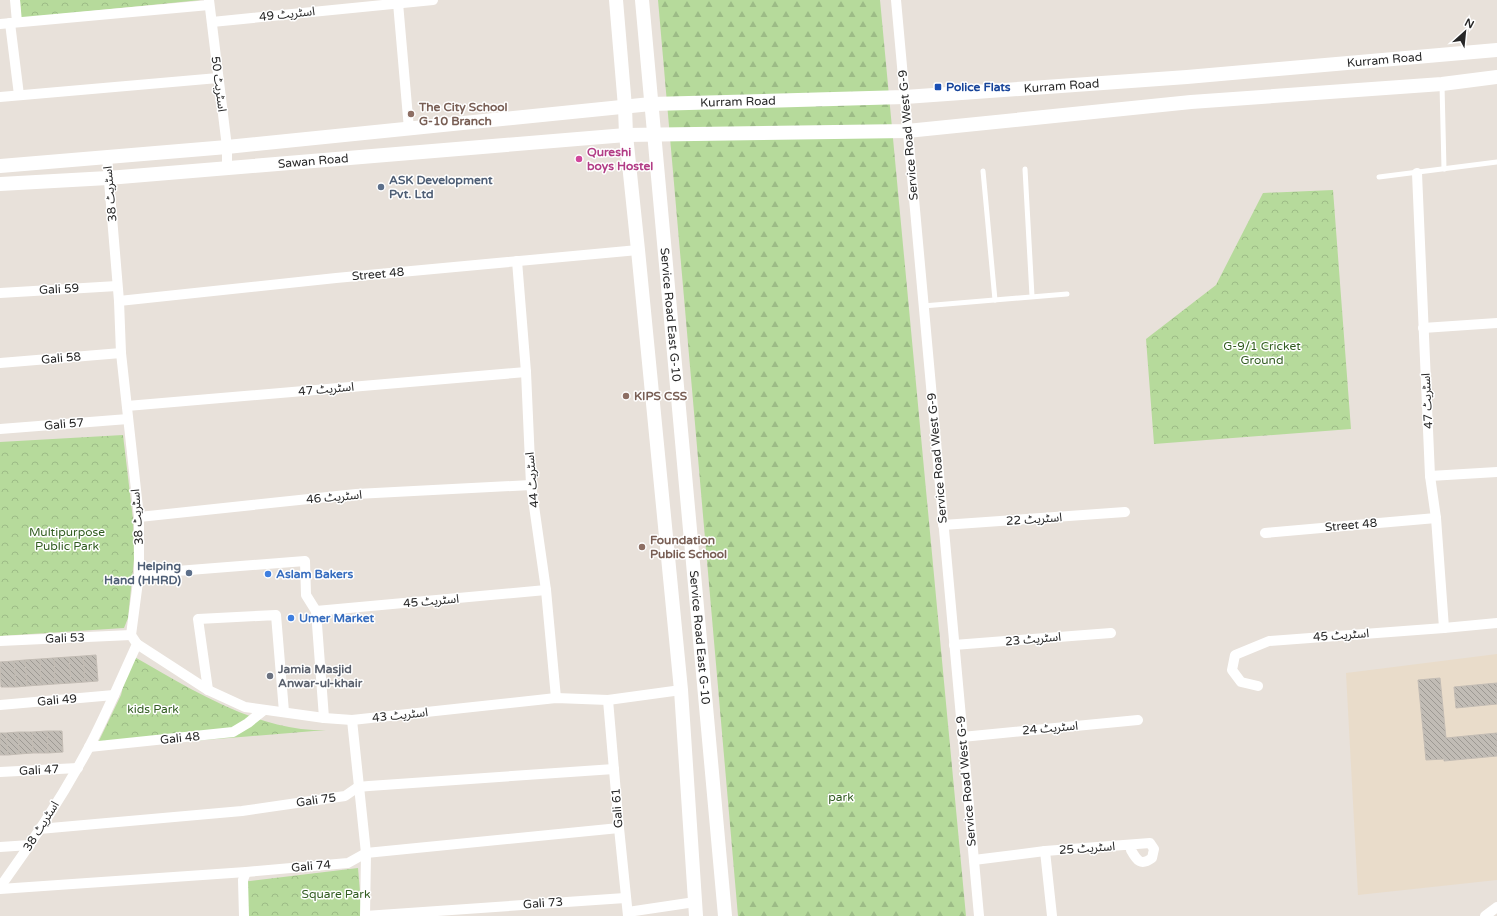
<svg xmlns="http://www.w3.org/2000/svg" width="1497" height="916" font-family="'Varela Round','Noto Sans Arabic',sans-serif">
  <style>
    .education { fill: #e9dcca }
    .forest { fill: url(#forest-firs) }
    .park { fill: url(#park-crowns) }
    .building { fill: url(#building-back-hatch); stroke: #c3bcb4 }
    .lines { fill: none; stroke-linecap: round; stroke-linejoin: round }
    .service { stroke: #fff; stroke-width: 5 }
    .minor { stroke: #fff; stroke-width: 10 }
    .secondary { stroke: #fff; stroke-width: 14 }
    .transit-dot { fill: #1a4fb4; stroke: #fff; stroke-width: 1.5 }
    .education-dot { fill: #8d6e63; stroke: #fff; stroke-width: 1.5 }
    .hotel-dot { fill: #d1479c; stroke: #fff; stroke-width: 1.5 }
    .service-dot { fill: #5c6f8a; stroke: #fff; stroke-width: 1.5 }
    .shop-dot { fill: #3f7fe0; stroke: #fff; stroke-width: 1.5 }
    .worship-dot { fill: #6b7280; stroke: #fff; stroke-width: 1.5 }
    .labels { text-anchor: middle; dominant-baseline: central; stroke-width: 3; stroke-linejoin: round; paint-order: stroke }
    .street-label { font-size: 12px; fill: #272727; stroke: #fff }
    .transit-label { font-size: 12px; font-weight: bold; fill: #164399; stroke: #fff; text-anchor: start }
    .education-label { font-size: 12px; font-weight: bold; fill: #785e54; stroke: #fff; text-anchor: start }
    .hotel-label { font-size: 12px; font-weight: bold; fill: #b23c85; stroke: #fff; text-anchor: start }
    .service-label { font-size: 12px; font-weight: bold; fill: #4e5e75; stroke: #fff; text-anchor: start }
    .park-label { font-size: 12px; fill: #315c20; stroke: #fff }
    .shop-label { font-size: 12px; font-weight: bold; fill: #366cbe; stroke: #fff; text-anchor: start }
    .worship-label { font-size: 12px; font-weight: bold; fill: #5b616d; stroke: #fff; text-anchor: start }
  </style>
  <defs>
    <pattern id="forest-firs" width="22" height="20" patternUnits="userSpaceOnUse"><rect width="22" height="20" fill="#b6da9b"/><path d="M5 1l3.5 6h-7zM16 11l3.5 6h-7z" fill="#9cbb86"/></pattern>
    <pattern id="park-crowns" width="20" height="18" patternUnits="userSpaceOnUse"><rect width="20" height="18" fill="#b6da9b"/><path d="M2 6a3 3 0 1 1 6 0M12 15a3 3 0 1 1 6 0" fill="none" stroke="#9cbb86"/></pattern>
    <pattern id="building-back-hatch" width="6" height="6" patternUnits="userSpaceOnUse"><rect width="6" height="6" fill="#c1bcb5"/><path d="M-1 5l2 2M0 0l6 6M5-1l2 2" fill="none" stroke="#9d9993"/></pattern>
  </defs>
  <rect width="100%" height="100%" fill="#e8e1da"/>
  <path class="education" d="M1497,654V880L1358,895L1346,673Z"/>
  <path class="forest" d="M658,0H880L966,916H738Z"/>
  <g class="park">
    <path d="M20,0H201L21,18Z"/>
    <path d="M1333,190L1351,429L1154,444L1146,339L1216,285L1263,193Z"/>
    <path d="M123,435L133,519L134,559L128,618L124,628L0,636V442Z"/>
    <path d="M131,655C184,685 240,721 301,729C309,730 318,730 326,730L95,749L121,695Z"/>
    <path d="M358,868L362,916H245L242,882Z"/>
  </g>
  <g class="building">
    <path d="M96,655L98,681L85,682L83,656Z"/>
    <path d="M83,656L85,682L71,683L69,657Z"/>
    <path d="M69,657L71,683L55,684L54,658Z"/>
    <path d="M54,658L55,684L41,685L40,659Z"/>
    <path d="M40,659L41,685L27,686L25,660Z"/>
    <path d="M25,660L27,686L16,687L14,661Z"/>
    <path d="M14,661L16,687H1L0,662Z"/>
    <path d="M1440,678L1446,738L1497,733V756L1444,761V759L1426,760L1418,680Z"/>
    <path d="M1497,683V704L1456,708L1454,687Z"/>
    <path d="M47,731H62L63,752L48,753Z"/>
    <path d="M47,731L48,753H33L32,732Z"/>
    <path d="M18,732H32L33,753L19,754Z"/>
    <path d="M18,732L19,754L8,755L6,733Z"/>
    <path d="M0,733H6L8,755H0Z"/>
  </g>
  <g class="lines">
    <g class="service">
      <path d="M1442,85L1444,169"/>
      <path d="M1025,169L1032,296"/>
      <path d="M983,171L995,300"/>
      <path d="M1379,177L1497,162"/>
      <path d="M923,306L1067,294"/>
    </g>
    <g class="minor">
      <path d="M15,0L17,22"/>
      <path d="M209,0L227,147V168"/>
      <path d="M896,0L979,916"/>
      <path d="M398,3L409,129"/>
      <path d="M212,22L433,0"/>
      <path d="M10,23L19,95"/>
      <path d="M0,24L209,5"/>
      <path d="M0,97L218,78"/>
      <path d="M1417,173L1430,476L1436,518L1444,628"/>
      <path d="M517,261L526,372L531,485L546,590L556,698"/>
      <path d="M0,293L117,286"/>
      <path d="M119,301L336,278L638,250"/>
      <path d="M1423,328L1497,323"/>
      <path d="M0,363L121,353"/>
      <path d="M127,406L526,372"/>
      <path d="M0,429L128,419"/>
      <path d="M1430,476L1497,472"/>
      <path d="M139,517L356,494L531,485"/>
      <path d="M943,525L1125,512"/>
      <path d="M1265,533L1436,518"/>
      <path d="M139,574L305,561L306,595L316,611L324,718"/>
      <path d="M316,611L546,590"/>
      <path d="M0,641L131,635"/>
      <path d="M137,644L208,690L245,707L324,718L352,720L556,698L608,700L681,690"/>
      <path d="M954,645L1111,633"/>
      <path d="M1258,686L1241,682L1232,670L1235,655L1269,641L1444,628L1497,623"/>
      <path d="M208,690L198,619L276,615L284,712"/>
      <path d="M608,700L619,828L628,916"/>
      <path d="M0,705L114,695"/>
      <path d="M352,720L366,853L365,916"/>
      <path d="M962,737L1138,720"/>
      <path d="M89,747L233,732L248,723L264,710"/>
      <path d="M0,772L78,768"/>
      <path d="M39,829L242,811L345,796L358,787L369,786L614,769"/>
      <path d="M0,847L30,845"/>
      <path d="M1045,851L1052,916"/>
      <path d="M974,860L1045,851L1150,843L1154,849L1152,858C1141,866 1137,861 1131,850V846"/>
      <path d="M0,887C32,843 62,797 88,749C106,715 121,679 137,644L131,635L139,574V517L121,353L119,301L107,157"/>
      <path d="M0,889L246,872L348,863L366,853L619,828"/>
      <path d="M628,912L695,902"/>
      <path d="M244,916L243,880L246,872"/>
      <path d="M365,916L625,898"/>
      <path d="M1485,916L1497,907"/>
    </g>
    <g class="secondary">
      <path d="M616,0L625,107L626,135L638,250L681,690L696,916"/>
      <path id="s1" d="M642,0L725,916"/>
      <path id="s2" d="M0,166L227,147L651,104L905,97L1187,77L1497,50"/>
      <path id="s3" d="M0,184L108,178L626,135L907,131L1191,102L1442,84L1497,77"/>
    </g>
  </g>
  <rect class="transit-dot" x="934" y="83" width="8" height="8" rx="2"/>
  <g class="education-dot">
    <circle cx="411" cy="114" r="4"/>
    <circle cx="626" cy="396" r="4"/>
    <circle cx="642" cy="547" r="4"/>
  </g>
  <circle class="hotel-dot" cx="579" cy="159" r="4"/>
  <g class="service-dot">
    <circle cx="381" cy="187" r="4"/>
    <circle cx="189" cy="573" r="4"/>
  </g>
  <g class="shop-dot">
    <circle cx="268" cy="574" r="4"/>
    <circle cx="291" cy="618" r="4"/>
  </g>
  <circle class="worship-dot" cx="270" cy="676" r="4"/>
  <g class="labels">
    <g class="street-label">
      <text transform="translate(287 14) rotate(-6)">اسٹریٹ 49</text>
      <text stroke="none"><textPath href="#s2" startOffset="1389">Kurram Road</textPath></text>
      <text transform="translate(219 84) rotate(83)">اسٹریٹ 50</text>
      <text stroke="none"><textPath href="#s2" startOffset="1065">Kurram Road</textPath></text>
      <text stroke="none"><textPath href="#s2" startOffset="741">Kurram Road</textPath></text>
      <text transform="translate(908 135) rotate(-95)">Service Road West G-9</text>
      <text stroke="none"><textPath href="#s3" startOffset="314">Sawan Road</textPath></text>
      <text transform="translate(110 194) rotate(-95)">اسٹریٹ 38</text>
      <text transform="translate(378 274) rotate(-5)">Street 48</text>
      <text transform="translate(59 289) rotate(-3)">Gali 59</text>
      <text stroke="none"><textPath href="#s1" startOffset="316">Service Road East G-10</textPath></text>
      <text transform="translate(61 358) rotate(-5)">Gali 58</text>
      <text transform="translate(326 389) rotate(-5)">اسٹریٹ 47</text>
      <text transform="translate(1427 401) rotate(-93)">اسٹریٹ 47</text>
      <text transform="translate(64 424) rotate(-5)">Gali 57</text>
      <text transform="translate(937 458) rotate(-95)">Service Road West G-9</text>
      <text transform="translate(532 480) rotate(-95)">اسٹریٹ 44</text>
      <text transform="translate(334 497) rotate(-5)">اسٹریٹ 46</text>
      <text transform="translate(137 517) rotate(-94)">اسٹریٹ 38</text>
      <text transform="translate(1034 519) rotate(-4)">اسٹریٹ 22</text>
      <text transform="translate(1351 525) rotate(-5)">Street 48</text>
      <text transform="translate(431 601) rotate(-5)">اسٹریٹ 45</text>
      <text transform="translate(1341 635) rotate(-4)">اسٹریٹ 45</text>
      <text stroke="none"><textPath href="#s1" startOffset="640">Service Road East G-10</textPath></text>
      <text transform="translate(65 638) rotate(-2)">Gali 53</text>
      <text transform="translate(1033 639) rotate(-5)">اسٹریٹ 23</text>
      <text transform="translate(57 700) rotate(-5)">Gali 49</text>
      <text transform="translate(400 715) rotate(-6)">اسٹریٹ 43</text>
      <text transform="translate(1050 728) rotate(-5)">اسٹریٹ 24</text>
      <text transform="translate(180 738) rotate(-6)">Gali 48</text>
      <text transform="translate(39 770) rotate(-3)">Gali 47</text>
      <text transform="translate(966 781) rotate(-95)">Service Road West G-9</text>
      <text transform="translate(316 800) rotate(-8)">Gali 75</text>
      <text transform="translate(617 808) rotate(-94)">Gali 61</text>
      <text transform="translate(41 826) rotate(-58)">اسٹریٹ 38</text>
      <text transform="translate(1087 848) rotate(-4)">اسٹریٹ 25</text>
      <text transform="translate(311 866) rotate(-5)">Gali 74</text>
      <text transform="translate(543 903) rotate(-4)">Gali 73</text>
    </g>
    <g class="transit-label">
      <text x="946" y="87">Police Flats</text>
    </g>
    <g class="education-label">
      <text x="419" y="107">The City School<tspan x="419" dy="14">G-10 Branch</tspan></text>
      <text x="634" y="396">KIPS CSS</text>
      <text x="650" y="540">Foundation<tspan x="650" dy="14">Public School</tspan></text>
    </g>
    <g class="hotel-label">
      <text x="587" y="152">Qureshi<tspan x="587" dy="14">boys Hostel</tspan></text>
    </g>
    <g class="service-label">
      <text x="389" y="180">ASK Development<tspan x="389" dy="14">Pvt. Ltd</tspan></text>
      <text x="181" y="566" text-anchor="end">Helping<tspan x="181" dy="14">Hand (HHRD)</tspan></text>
    </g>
    <g class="park-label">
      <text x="1262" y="346">G-9/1 Cricket<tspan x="1262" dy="14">Ground</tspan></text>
      <text x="67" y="532">Multipurpose<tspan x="67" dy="14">Public Park</tspan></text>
      <text x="153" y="709">kids Park</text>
      <text x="841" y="797">park</text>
      <text x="336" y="894">Square Park</text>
    </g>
    <g class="shop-label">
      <text x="276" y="574">Aslam Bakers</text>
      <text x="299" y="618">Umer Market</text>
    </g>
    <g class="worship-label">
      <text x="278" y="669">Jamia Masjid<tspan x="278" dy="14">Anwar-ul-khair</tspan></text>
    </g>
  </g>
  <g transform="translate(1465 32) rotate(27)" stroke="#ffffff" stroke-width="3" paint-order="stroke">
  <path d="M0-3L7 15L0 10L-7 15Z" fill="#272727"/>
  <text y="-6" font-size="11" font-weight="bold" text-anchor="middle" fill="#272727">N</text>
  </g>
</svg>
